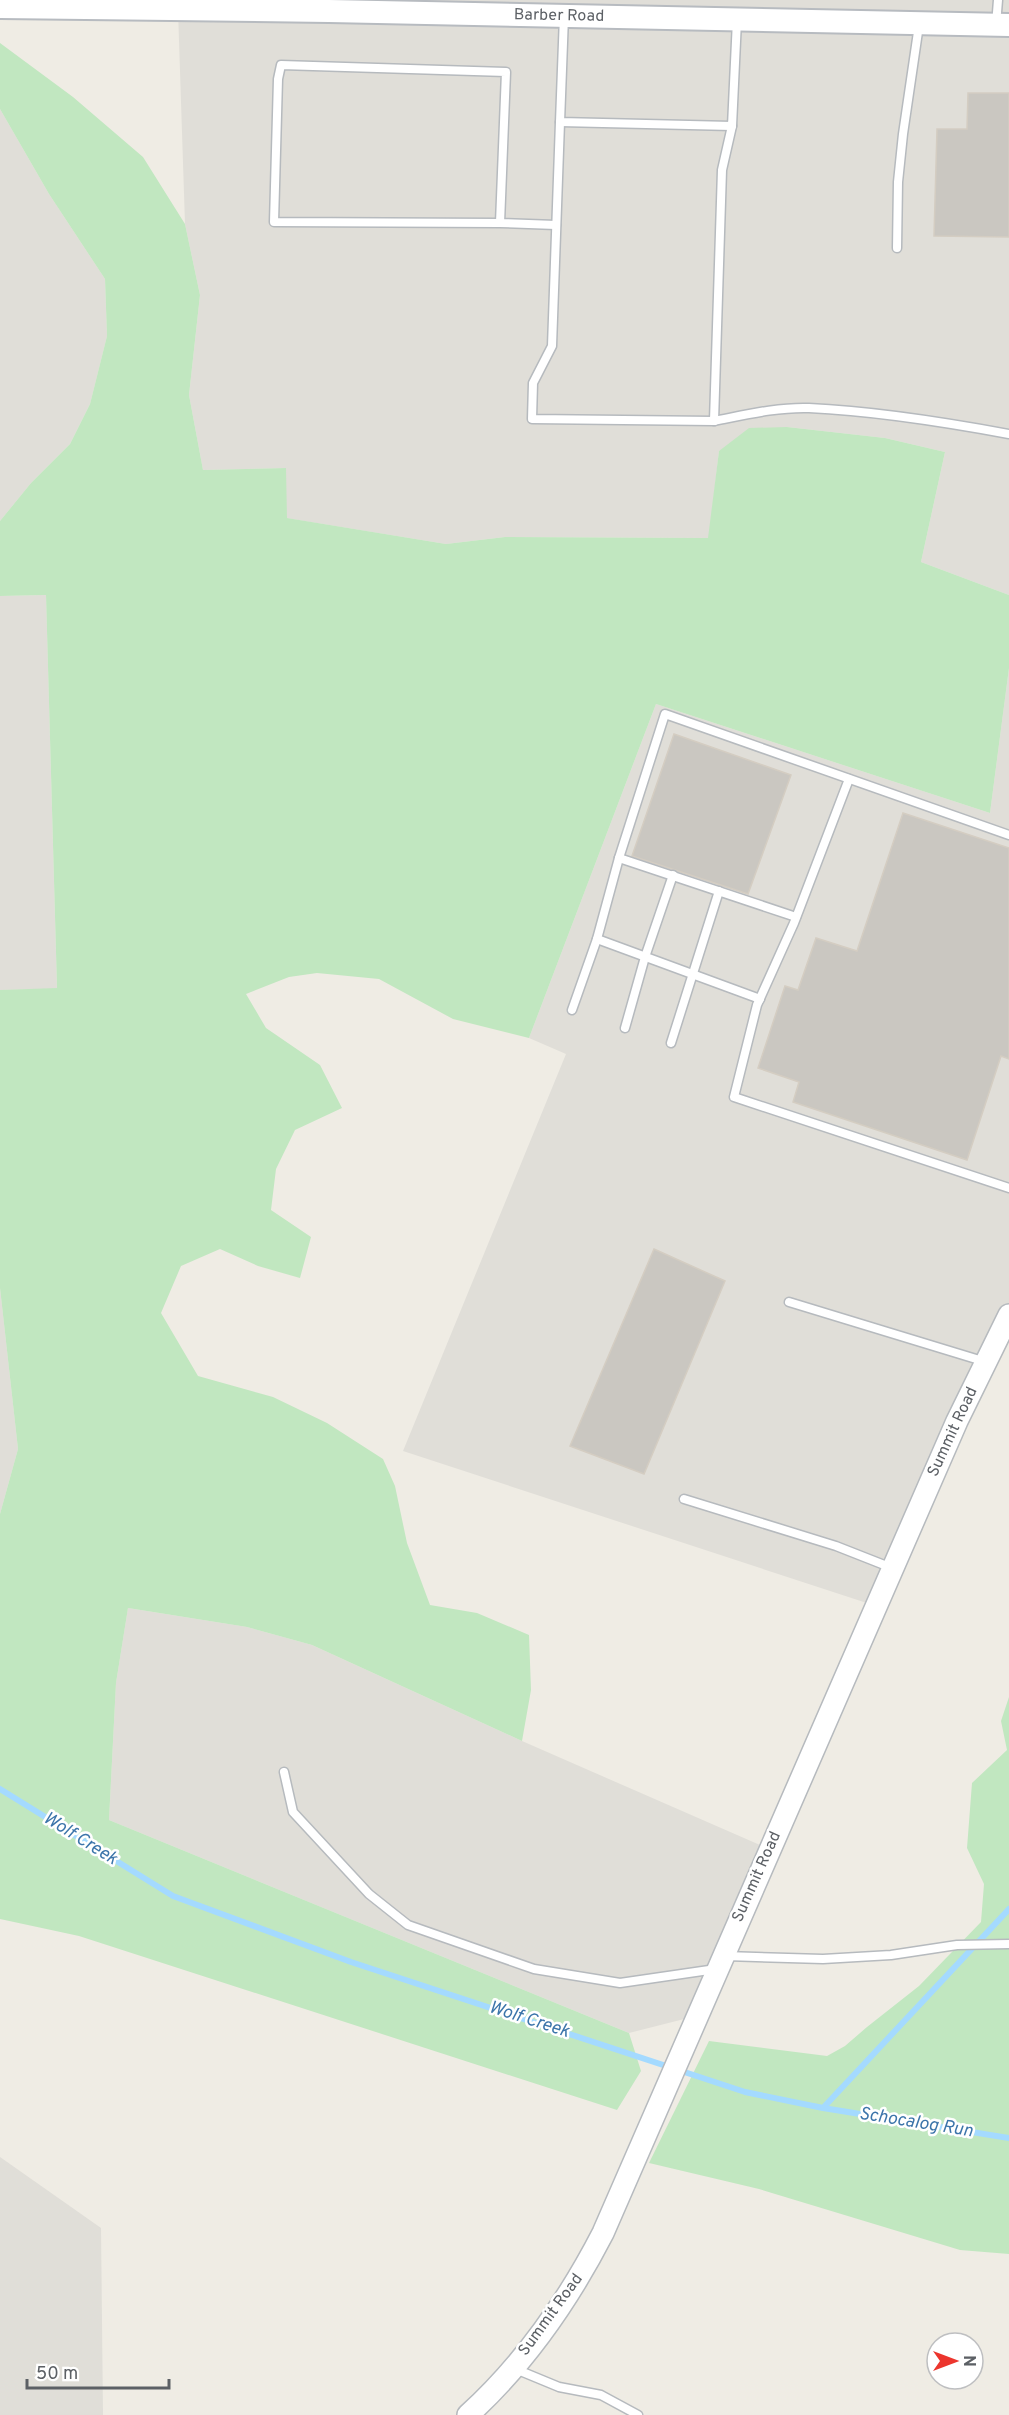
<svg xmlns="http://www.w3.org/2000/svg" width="1009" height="2415" viewBox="0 0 1009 2415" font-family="Overpass,sans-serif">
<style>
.industrial{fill:#e0ded8}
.green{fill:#c1e7c0}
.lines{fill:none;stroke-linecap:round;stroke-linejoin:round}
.stream{stroke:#a4daff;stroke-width:6}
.building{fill:#cac7c1;stroke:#d4cdc2;stroke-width:1.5}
.service-casing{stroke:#b6babe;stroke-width:11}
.tertiary-casing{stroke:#b6babe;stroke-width:24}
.secondary-casing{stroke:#b7bbc0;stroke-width:26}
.service{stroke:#fff;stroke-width:8}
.tertiary{stroke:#fff;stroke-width:21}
.secondary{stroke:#fff;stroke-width:22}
.labels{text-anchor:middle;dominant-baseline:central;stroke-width:5;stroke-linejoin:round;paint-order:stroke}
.street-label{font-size:16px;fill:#5c6065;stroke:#fff}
.water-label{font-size:18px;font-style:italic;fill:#3c75aa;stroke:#fff}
</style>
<rect width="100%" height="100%" fill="#efece4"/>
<g class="industrial">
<path d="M371,0H1009V595L921,562L945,452L885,438L787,427L719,451L709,538L505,537L446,544L286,518V468L203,470L189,395L200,295L185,224L178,10L371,11Z"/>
<path d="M0,109L49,194L105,279L107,336L90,404L70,444L31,483L0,521Z"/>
<path d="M46,595L57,989L0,990V596Z"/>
<path d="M1009,668V1315L876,1606L403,1451L566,1054L529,1038L656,704L990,813Z"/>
<path d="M0,1288L18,1449L0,1514Z"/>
<path d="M128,1608L247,1627L312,1645L522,1741L769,1849L696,2016L629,2033L109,1820L116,1683Z"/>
<path d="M0,2157L101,2228L103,2415H0Z"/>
</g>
<g class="green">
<path d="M0,43L73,97L143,157L185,224L200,295L189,395L203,470L286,468L287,518L446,544L505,537L708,538L719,451L749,428L787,427L885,438L945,452L921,562L1009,595V668L990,813L656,704L529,1038L453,1019L379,979L317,973L289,977L246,994L266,1028L320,1065L342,1108L295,1130L276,1169L271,1210L311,1237L300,1278L258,1266L220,1249L181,1266L161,1313L198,1376L273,1397L327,1423L383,1459L395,1486L407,1543L430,1605L477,1613L529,1635L531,1690L522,1741L312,1645L247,1627L128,1608L116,1683L109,1820L629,2033L641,2071L617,2110L79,1936L0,1919V1514L18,1449L0,1288V990L57,988L46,595L0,596V521L31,483L70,444L90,404L107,336L105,279L49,194L0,109Z"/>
<path d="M1009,1697V2254L960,2250L759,2189L649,2163L709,2041L827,2056L845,2046L867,2027L919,1986L981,1922L984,1884L967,1848L972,1783L1007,1750L1001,1721Z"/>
</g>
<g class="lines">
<g class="stream">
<path d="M0,1789L173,1896L351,1962L745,2092L823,2108L1009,1909"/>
<path d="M823,2108L1009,2138"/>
</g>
</g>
<g class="building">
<path d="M968,93H1009V237L934,236L937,129H967Z"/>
<path d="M674,734L791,775L748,894L632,856Z"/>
<path d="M903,813L1009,848V1059L1001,1056L967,1160L793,1102L799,1082L758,1068L785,986L798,990L816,938L857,951Z"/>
<path d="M654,1249L725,1281L644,1474L570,1446Z"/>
</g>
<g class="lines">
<defs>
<g id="service">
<path d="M564,16L560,122L732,126L737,20"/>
<path d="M996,25L998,0"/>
<path d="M560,122L552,346L533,383L532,419L714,421L722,170L732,126"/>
<path d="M500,223L274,222L278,79L281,65L506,72L500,223L556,225"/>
<path d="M897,248L898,182L903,134L919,25"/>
<path d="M714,421C745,415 777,407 809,408C875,411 944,422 1009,434"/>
<path d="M849,779L794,923L757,1005L734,1097L1009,1188"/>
<path d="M619,858L796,917"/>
<path d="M597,939L760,999"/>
<path d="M572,1010L597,939L619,858L665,714L1009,835"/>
<path d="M625,1028L645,957L673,875"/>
<path d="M671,1043L719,891"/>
<path d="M789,1302L986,1362"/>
<path d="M684,1499L836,1546L892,1568"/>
<path d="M284,1772L293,1812L369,1894L408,1925L534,1969L620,1983L716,1969"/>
<path d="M725,1956L823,1959L891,1955L957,1945L1009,1944"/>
<path d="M513,2368L559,2387L601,2395L638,2415"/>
</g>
<path id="tertiary" d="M468,2415C523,2365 569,2299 603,2233L957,1421L1009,1315"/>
<path id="secondary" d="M0,7L329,11L1009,25"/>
</defs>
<use href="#service" class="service-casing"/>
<use href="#tertiary" class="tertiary-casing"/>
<use href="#secondary" class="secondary-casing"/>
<use href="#service" class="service"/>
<use href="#tertiary" class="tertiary"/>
<use href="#secondary" class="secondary"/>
</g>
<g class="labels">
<g class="street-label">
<text transform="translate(559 16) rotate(1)">Barber Road</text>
<text transform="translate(953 1432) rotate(-65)">Summit Road</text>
<text transform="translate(757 1877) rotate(-66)">Summit Road</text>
<text transform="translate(551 2315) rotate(-54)">Summit Road</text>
</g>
<g class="water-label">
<text transform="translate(80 1839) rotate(32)">Wolf Creek</text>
<text transform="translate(529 2020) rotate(18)">Wolf Creek</text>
<text transform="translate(916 2123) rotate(9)">Schocalog Run</text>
</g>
</g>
<g transform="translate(955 2361) rotate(90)"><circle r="28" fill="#ffffff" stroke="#bebfc1" stroke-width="1.5"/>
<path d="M0-4.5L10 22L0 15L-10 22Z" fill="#ec352d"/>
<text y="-9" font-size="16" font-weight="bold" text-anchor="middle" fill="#5c6065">N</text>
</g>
<path d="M27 2379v9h142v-9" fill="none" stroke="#5c6065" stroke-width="3"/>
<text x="36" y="2379" font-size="18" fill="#5c6065" stroke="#ffffff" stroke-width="4.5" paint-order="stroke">50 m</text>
</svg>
